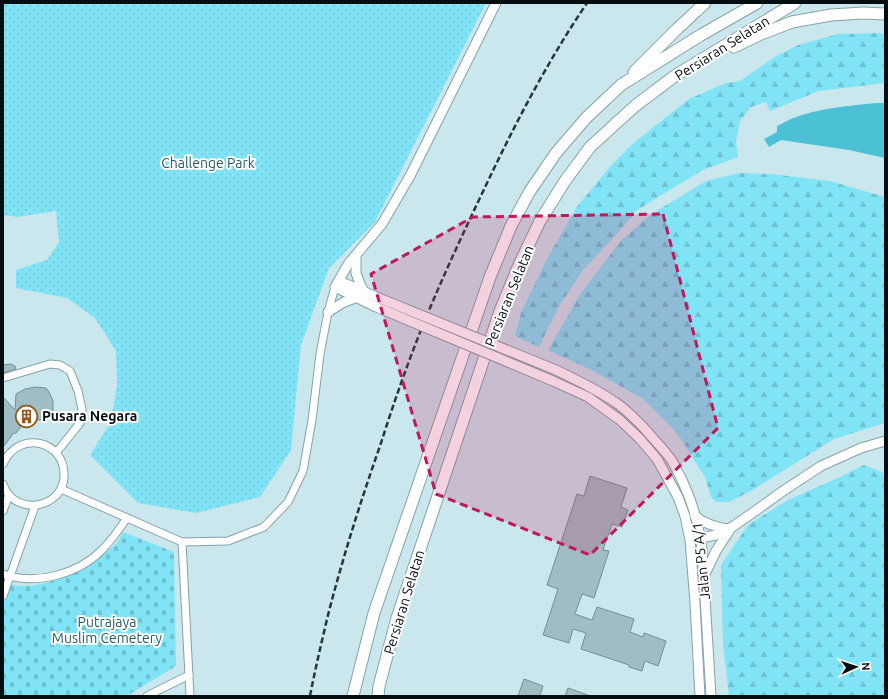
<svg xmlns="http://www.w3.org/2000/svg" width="888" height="699" viewBox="0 0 888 699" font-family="Ubuntu,sans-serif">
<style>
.grass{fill:url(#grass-dots)}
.forest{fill:url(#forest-firs)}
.cemetery{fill:url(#cemetery-stones)}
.water{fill:#4cc0d4}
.building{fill:#a0bdc3;stroke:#749095}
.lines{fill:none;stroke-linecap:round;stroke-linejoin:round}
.minor-casing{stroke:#85a2a7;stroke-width:9}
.tertiary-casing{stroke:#85a2a7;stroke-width:11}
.primary-casing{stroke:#85a2a7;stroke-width:13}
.minor{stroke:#fff;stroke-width:7}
.tertiary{stroke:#fff;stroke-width:9}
.primary{stroke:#fff;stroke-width:11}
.rail{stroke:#273537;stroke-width:2.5;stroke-dasharray:6 3;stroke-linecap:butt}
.tertiary-bridge-casing{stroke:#85a2a7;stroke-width:11;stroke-linecap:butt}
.tertiary-bridge{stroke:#fff;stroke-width:9}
.marked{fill:#c2185b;fill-opacity:0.2;stroke:#c2185b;stroke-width:3;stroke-dasharray:8 5;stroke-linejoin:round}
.labels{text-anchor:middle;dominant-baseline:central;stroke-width:4;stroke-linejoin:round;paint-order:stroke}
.street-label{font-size:14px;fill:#040e10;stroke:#fff}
.park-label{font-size:14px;fill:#2a5b63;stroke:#fff}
.poi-label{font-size:14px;font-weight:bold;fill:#040e10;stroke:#fff;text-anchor:start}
</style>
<defs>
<pattern id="grass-dots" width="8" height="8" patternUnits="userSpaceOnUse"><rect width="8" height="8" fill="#81e4f6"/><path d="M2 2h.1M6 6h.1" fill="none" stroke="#6ec2d2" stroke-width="1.8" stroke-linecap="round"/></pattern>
<pattern id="forest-firs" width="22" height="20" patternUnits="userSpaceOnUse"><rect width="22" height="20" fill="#81e4f6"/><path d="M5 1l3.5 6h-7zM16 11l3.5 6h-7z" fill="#6ec2d2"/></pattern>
<pattern id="cemetery-stones" width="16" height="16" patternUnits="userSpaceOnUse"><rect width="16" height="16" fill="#81e4f6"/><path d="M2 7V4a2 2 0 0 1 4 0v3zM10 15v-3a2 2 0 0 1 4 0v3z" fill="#6ec2d2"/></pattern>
</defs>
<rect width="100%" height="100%" fill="#c9e7ed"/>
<path class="grass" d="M3,3H486L375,222L329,268L301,345L291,450L260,497L196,513L138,503L90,455L111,422L117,385L116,351L95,318L67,298L16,288V270L47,260L59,242L56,211L18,217L3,215Z"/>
<g class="forest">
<path d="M879,33L885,34V83L819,91L770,111L766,102L751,107L740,121L736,142L738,157L703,170L663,194L636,211L616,235L583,270L558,308L539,347L515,336L521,313L547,259L576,208L609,168L631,145L689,99L726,83L740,81L773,58L798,45L838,34Z"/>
<path d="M740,173L771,174L830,181L885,197V423L834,439L751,491L729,502H716L711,497L705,477L677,433L642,398L591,370L548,350L581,293L620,242L650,215L706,181Z"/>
<path d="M864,465L882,472L885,476V696H729L723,644L721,565L748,525L788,500L840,477Z"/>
</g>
<path class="cemetery" d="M123,532L174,552L176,666L127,696H3V581C8,583 15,586 21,586C51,588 95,564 117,543C119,540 121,536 123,532Z"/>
<path class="water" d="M876,103H885V158L849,150L781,140L769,147L764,139L777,132V126C782,124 786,121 791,119C818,108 848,106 876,103Z"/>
<g class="building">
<path d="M11,364L15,366L16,369L3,373V365Z"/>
<path d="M36,387L46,388L49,392L53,401V414L44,419L38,420H23L21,427L16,433L12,434L11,437L3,447V397L15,410L16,394L25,389Z"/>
<path d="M590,476L627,488L621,507L628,510L622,527L612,524L603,550L609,551L594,598L582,594L575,614L592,620L597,607L634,619L630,632L643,637L644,633L666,641L658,666L645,661L642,671L629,667V665L581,649L586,633L573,629L569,643L543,635L558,589L547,585L577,494L584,496Z"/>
<path d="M524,679L543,686L540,696H518Z"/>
<path d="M568,688L588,695V696H565Z"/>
</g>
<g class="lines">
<defs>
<g id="minor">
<path d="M3,378L50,364L60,365L70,371L78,391L82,409V417L80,423L56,453"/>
<path d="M3,464C18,429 66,440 64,477C62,510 13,516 3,484"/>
<path d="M61,489L182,542L228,541L264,527L288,502L303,471L312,420L320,354L328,312L335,287"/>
<path d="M3,511L9,495"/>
<path d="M182,542L190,696"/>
<path d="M3,574C36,586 78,574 102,550C112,540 119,529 127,518"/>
<path d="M3,596L35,506"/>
<path d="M147,696L189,675"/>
</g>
<g id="tertiary">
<path d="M356,255V273L360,284L364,292"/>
<path d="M339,281L379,298"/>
<path d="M374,306L335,287L343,273L349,263L382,224L410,176L496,3"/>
<path d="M328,312L344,302L358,297"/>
<path d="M556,370C577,380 596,389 615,402C626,409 635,419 644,428C653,438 662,448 670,458C674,463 676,469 679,474C692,500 698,521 702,549L711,696"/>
<path d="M553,381L588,397L620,420L639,438L657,459L678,497L685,516L690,540L695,603L700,696"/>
<path d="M695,516C705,524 715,527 727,529"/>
<path d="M695,539L716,535L732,527L751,514L783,491L821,466L861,448L885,441"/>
<path d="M704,576L716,551L731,528"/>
</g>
<g id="primary">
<path d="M734,47L761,34L792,22L831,15L863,13L885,14"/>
<path d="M634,72L676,30L705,3"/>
<path d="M353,696L374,613L490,277L511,226L530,191L556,153L586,118L621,85L701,35L757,3"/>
<path d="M378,696L379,686L397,618L500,311L519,265L540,221L565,181L590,147L635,106L676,75L795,3"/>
</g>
</defs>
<use href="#minor" class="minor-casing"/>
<use href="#tertiary" class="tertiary-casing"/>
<use href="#primary" class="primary-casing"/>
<use href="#minor" class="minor"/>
<use href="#tertiary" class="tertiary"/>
<use href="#primary" class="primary"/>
<path class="rail" d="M310,696C315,670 321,645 327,619C342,560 360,503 380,446C395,399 411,353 430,308C448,265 468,223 488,181C517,120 549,59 587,3"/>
<defs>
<g id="tertiary-bridge">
<path d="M379,298L556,370"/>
<path d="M374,306L553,381"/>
</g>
</defs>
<use href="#tertiary-bridge" class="tertiary-bridge-casing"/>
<use href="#tertiary-bridge" class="tertiary-bridge"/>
</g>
<path class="marked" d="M663,214L718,428L590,555L436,494L371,274L473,217Z"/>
<defs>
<symbol id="building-ring" viewBox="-11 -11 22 22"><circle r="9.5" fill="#fff" stroke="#95581b" stroke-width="1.5"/><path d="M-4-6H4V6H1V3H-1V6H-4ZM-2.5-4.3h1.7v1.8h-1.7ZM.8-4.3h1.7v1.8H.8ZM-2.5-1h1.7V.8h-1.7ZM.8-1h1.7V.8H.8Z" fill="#95581b"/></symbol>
</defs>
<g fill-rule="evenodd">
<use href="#building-ring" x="14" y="404" width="25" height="25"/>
</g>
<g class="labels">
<g class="street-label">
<text transform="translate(722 48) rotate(-32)">Persiaran Selatan</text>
<text transform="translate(509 296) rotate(-68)">Persiaran Selatan</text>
<text transform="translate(701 561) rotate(-96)">Jalan P5 A/1</text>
<text transform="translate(404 602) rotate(-73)">Persiaran Selatan</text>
</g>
<g class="park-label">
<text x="208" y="163">Challenge Park</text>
<text x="107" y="622">Putrajaya<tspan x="107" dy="16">Muslim Cemetery</tspan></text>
</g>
<g class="poi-label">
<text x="42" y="416">Pusara Negara</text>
</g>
</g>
<rect width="888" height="699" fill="none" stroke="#040e10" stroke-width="8"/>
<g transform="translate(856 667) rotate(87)" stroke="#ffffff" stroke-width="3" paint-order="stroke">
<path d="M0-3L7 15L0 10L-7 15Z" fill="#040e10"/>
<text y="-6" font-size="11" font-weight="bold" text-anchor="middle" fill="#040e10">N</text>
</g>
</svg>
